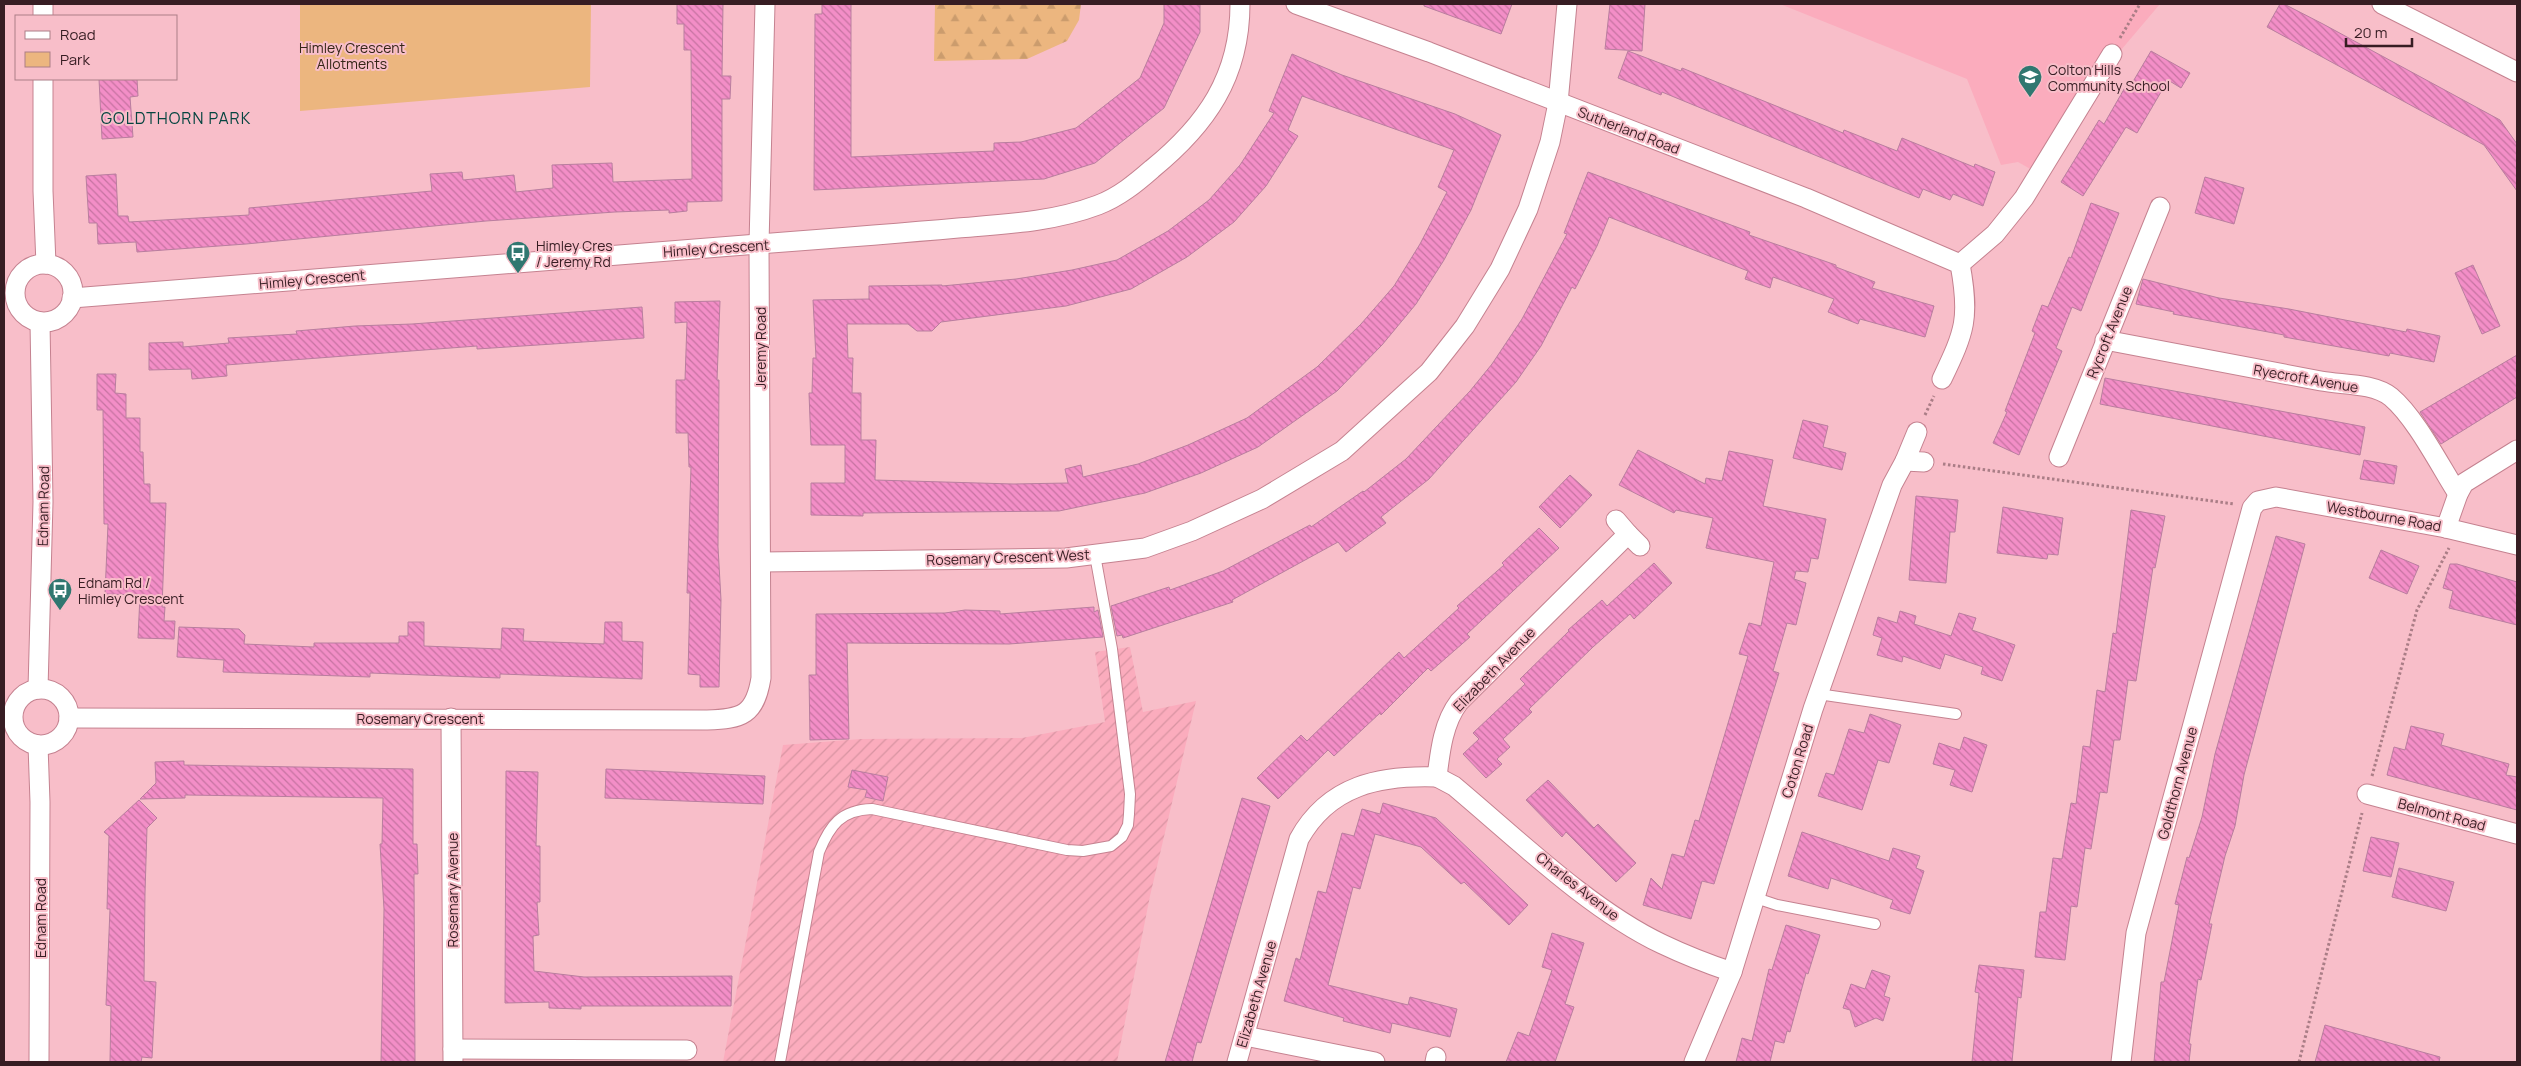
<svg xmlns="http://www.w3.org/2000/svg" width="2521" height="1066" viewBox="0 0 2521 1066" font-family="Manrope,sans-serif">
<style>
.built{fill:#fbacbd}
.industrial{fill:url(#industrial-furrows)}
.green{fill:#ecb67f}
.forest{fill:url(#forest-firs)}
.building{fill:url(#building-back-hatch);stroke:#b97e9f;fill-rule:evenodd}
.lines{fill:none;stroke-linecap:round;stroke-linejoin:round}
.lane-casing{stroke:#c58290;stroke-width:12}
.street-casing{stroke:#c58290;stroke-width:21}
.path{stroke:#aa7d86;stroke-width:3;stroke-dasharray:2.5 2.5;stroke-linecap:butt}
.lane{stroke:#fff;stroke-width:10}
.street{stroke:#fff;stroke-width:19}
.labels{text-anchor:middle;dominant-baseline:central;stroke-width:4;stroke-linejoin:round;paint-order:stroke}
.park-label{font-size:14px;fill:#352617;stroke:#f8bec9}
.poi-label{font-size:14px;fill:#371d23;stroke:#f8bec9;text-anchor:start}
.street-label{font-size:14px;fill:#371d23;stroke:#f8bec9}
.quarter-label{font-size:16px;letter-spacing:1px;fill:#054540;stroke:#f8bec9}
</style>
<defs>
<pattern id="industrial-furrows" width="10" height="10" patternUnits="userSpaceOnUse" patternTransform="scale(1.25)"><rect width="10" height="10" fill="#fbacbd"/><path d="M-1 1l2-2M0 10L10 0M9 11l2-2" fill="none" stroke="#d894a2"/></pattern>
<pattern id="forest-firs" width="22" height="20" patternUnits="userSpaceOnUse" patternTransform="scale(1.25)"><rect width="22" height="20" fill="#ecb67f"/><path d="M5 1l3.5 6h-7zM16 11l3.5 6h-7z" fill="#cb9c6d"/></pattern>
<pattern id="building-back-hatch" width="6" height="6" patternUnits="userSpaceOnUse" patternTransform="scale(1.25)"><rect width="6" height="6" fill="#f38ec7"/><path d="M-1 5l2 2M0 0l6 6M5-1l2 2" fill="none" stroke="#c673a1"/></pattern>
</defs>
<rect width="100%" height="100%" fill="#f8bec9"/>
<path class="built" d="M1780,4H2160L2110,63L2036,172L2018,162L2001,165L1967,79Z"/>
<path class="industrial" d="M1130,647L1143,712L1196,701L1150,896L1117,1062H723L783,745L861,739L1022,738L1105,722L1095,652Z"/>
<path class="green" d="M300,4H591L590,87L300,111Z"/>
<path class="forest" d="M935,4H1081L1079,20L1067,41L1027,59L934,61Z"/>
<g class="building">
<path d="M677,4H723L722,76H731L730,99H722V201L687,202V211L669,213V210L615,212L486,221L246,244L137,252L136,242L98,244L97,223H89L86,176L116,174L118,216H128L129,222L249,215V208L432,191L430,174L462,172L463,180L514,175L516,192L553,188L552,165L612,163L613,182L692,179L691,50H684V24H677Z"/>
<path d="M822,4H851V157L994,151V143L1021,142L1076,128L1140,78L1164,23V4H1200V32L1164,108L1095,163L1044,179L814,190L815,14H822Z"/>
<path d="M1424,4H1512L1501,34L1424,6Z"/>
<path d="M1610,4H1645L1642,51L1605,49Z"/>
<path d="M2280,4H2284L2323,24L2500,120L2517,144V191L2484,145L2267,27Z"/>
<path d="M1628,51L1681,71L1682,68L1843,133L1844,130L1897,151L1902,138L1974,167L1975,164L1995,172L1983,206L1953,194L1950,200L1923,189L1919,198L1662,92L1661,95L1618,78Z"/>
<path d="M2151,51L2190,73L2181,88L2168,80L2137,133L2126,127L2083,196L2061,182L2099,120L2104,124L2127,84L2131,85Z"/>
<path d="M1292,54L1342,75L1455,114L1501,135L1471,210L1444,260L1416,304L1382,345L1337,391L1258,447L1201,473L1145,493L1059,511L863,513V516L811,515V483H845V445H811L809,393H812L813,358H816L813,300L869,299V286L942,285V286L1016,279L1072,270L1117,260L1168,231L1209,200L1240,165L1274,113L1269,111ZM1302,96L1454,150L1438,187L1447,192L1420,244L1394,286L1361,324L1317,367L1247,418L1188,445L1138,464L1083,477L1081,465L1065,469L1068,483L1013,484L875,480L876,440H861V393H852L853,358H848L847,324H908L917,331H932L941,322L1066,306L1131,289L1187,257L1234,222L1266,186L1298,136L1288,130Z"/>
<path d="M99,79H137L138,96L130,97L133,137L102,139Z"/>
<path d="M1588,172L1750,232L1749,235L1836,265V267L1875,282L1872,288L1934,306L1925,337L1860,319L1858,324L1828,312L1834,299L1773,277L1770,288L1745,279L1748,271L1609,217L1597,246L1575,289L1572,287L1541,346L1516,382L1429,479L1381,517L1386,523L1346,552L1338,542L1232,600L1233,602L1123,638L1122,635L1117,636L1111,606L1169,587L1170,590L1223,571L1310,525L1311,527L1363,491L1364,492L1406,459L1470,391L1492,364L1522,319L1567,234L1564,233Z"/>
<path d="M2205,177L2244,188L2234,224L2195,213Z"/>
<path d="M2091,203L2119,213L2081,311L2072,307L2056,348L2062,351L2019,455L1993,443L2007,412L2005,411L2035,333L2032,331L2042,305L2048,307L2069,257L2071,258Z"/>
<path d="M2473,265L2500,326L2482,334L2455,273Z"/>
<path d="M2143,279L2219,298L2289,309L2406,332L2407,329L2440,336L2434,362L2390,353L2389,356L2284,337V335L2173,314L2174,312L2136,304Z"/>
<path d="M720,301L717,380H719L718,547L721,600L719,687H700V675L688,674L690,593H687L691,467H689L688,433H676V380H685L687,322L675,323V302Z"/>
<path d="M642,307L644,338L477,349V346L226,365L227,376L192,379L191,369L149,370V343L183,342V347L229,343L228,338L297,334L296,331L355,326L412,324Z"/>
<path d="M2517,355V397L2441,444L2420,412Z"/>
<path d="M97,374H116L115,393L126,394V418H140V452H143L144,484H150V503H166L162,607H165L164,621H175L174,639L138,638L140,595L105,594L108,524H104L103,410H97Z"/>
<path d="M2105,378L2365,427L2360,455L2100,404Z"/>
<path d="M1803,420L1828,426L1823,447L1846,453L1842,470L1793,458Z"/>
<path d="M1638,450L1705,484L1706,478L1722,481L1729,451L1773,460L1763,506L1826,519L1818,559L1811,558L1808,572L1796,571L1794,579L1806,583L1796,625L1787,623L1773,671L1779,673L1714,884L1702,881L1691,919L1643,905L1651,878L1662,889L1672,854L1684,857L1695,820L1699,821L1748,656L1739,654L1749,623L1761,626L1774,562L1706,548L1713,518L1676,510L1674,513L1619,485Z"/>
<path d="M2364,460L2397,466L2394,484L2360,479Z"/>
<path d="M1570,475L1592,495L1560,528L1539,507Z"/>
<path d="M1916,496L1958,500L1955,532H1950L1946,583L1909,580Z"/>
<path d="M2003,507L2063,518L2058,555L2048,554L2047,559L1997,553Z"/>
<path d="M2131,510L2165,516L2155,568L2153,567L2136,681L2128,680L2120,740H2114L2107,793L2100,792L2091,849L2085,848L2077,907L2071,906L2065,960L2035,957L2040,912H2046L2053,858L2062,859L2071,803L2076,804L2083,746L2090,747L2097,690L2105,692L2113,633L2116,634Z"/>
<path d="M1539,528L1559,548L1467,634L1470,637L1431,671L1428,668L1381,715L1380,713L1334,756L1328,750L1278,799L1257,778L1301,735L1307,741L1399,652L1404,658L1459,608L1457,606L1504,565L1502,563Z"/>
<path d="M2276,536L2305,544L2244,775L2235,826L2225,856L2209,924H2212L2201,980L2198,979L2189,1044H2191L2189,1062H2154L2161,982H2164L2179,905L2175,904L2187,857L2189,858L2202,817L2215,754Z"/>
<path d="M2381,550L2419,566L2407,594L2369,578Z"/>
<path d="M1654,563L1672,583L1634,619L1630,614L1593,647L1529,709L1532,712L1503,739L1510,747L1497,759L1502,764L1486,778L1463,754L1479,739L1473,733L1525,684L1520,679L1569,631L1568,630L1602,600L1607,606Z"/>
<path d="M2450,564H2457L2517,582V625L2449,608L2453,591L2443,588Z"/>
<path d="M1094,607V612L1098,610L1103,637L1009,644L847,643L849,739L810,740L809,675H816V614L945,613L965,610L1000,611V614Z"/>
<path d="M1900,611L1916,616L1914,624L1951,636L1959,613L1976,618L1972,630L2015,645L2002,681L1981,674L1983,667L1945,654L1940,669L1903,656L1902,662L1877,655L1882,638L1873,635L1878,617L1897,623Z"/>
<path d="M408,622H424V646L501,649L502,628L524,629L523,641L604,644L605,622H622V641L643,642L642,679L500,674V678L370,673V677L223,672L224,660L177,657L179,627L239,629L245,635L244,644L314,647V643H399V636H408Z"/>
<path d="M1870,714L1901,725L1889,763L1878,760L1862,810L1818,796L1826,773L1834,775L1849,729L1864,733Z"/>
<path d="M2411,726L2444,734L2441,745L2509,764L2506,775L2517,777V810L2387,775L2394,747L2405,750Z"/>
<path d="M1964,737L1987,745L1972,792L1950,785L1955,770L1933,764L1939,743L1960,750Z"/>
<path d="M184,761V765L413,769V844H417L418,874H414L415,1062H381L384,909L380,844H382L383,798L185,795V798L140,799L156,783L155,762Z"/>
<path d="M606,769L765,776L763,804L605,798Z"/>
<path d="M852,770L888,777L883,801L865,797L867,790L848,787Z"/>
<path d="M506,771L538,772L536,846H540V902H537L539,935L533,936L534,971L584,977L732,976L731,1006H581V1009L549,1008V1002L505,1003Z"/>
<path d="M1548,780L1594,828L1598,824L1636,863L1616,882L1566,832L1562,837L1526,800Z"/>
<path d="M1242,798L1270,806L1201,1043L1197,1042L1192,1062H1165Z"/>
<path d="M139,800L157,818L147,828L145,893L144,981L156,982L152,1058L142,1057L141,1062H110L111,1006L106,1005L110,909H107L109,836L104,832Z"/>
<path d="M1383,803L1436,818L1528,905L1509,925L1464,882L1461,884L1421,847L1375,834L1360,889L1353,887L1328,985L1408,1005L1410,997L1457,1009L1450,1037L1392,1023L1390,1033L1343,1021L1344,1018L1284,1001L1296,958L1300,960L1318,891L1326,893L1342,833L1354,836L1362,809L1380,814Z"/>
<path d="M1802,832L1889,861L1893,848L1920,856L1916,868L1924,871L1910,914L1890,908L1893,900L1831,878L1828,889L1788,876Z"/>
<path d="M2371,837L2399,843L2391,877L2363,871Z"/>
<path d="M2399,868L2454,882L2446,911L2392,897Z"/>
<path d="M1786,925L1820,935L1808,974L1806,973L1790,1032L1787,1031L1784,1043L1775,1041L1770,1062H1736L1742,1038L1752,1041L1769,969L1772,970Z"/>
<path d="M1552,933L1584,943L1565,1004L1574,1007L1555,1062H1506L1518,1032L1529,1036L1552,970L1542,967Z"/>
<path d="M1979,965L2024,970L2021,998L2018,997L2012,1062H1972L1979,993L1975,992Z"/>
<path d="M1872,970L1890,976L1884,996L1890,998L1883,1021L1876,1018L1855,1027L1850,1010L1843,1008L1851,984L1865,989Z"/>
<path d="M2325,1025L2440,1057L2439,1062H2315Z"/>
</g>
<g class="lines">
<defs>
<g id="lane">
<path d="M1818,694L1956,714"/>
<path d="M1756,898L1777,905L1875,924"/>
<path d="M780,1062L819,852C830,825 841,810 872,809L1067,850L1083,851L1111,846L1122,837L1128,825L1129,814L1130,794L1112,649L1095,555"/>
</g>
<g id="street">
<path d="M1296,4L1429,52L1806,198L1960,264C1970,318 1965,331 1942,379"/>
<path d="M2382,4L2517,72"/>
<path d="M43,16V4"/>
<path d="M43,79V191L46,264"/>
<path d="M1960,264L1995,234L2024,198L2112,54"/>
<circle cx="44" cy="293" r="29"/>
<path d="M72,298C301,280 529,262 758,244C825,239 891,234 958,228C1006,224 1053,222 1098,205C1119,197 1136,183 1152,169C1206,125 1240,77 1240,4"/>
<path d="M2105,340C2177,354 2249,368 2321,381C2343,385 2373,383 2391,397C2416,418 2440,466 2458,494"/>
<path d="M1917,432L1905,461L1924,462"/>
<path d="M2059,457L2160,207"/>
<path d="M1616,520L1628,534"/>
<path d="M2446,528L2458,494L2464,483L2517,450"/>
<path d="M761,562L1066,558L1145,548L1192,531L1262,499L1342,451L1429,372L1465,326L1500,269L1528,209L1550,142L1558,103L1567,4"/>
<path d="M38,689L43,502L40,322"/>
<circle cx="41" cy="717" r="28"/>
<path d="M69,718L707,720C742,719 755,715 761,678L759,244L765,4"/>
<path d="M451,718L453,1062"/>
<path d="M38,745L40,802L39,1062"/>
<path d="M1437,777L1454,786C1515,837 1590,910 1662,944C1685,955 1708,964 1732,972"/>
<path d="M2367,794L2517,834"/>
<path d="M1245,1036L1375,1062"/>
<path d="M453,1049L687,1050"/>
<path d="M1237,1062L1299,839C1329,785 1380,775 1437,777C1440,752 1443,723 1459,702L1628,534L1640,546"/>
<path d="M1435,1062L1436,1057"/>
<path d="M1694,1062L1732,972L1813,709L1892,485L1905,461"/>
<path d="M2121,1062L2136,933L2252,508L2258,501L2276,497L2446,528L2517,545"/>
</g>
</defs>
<use href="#lane" class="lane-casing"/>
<use href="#street" class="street-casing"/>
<g class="path">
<path d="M2120,38L2140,4"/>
<path d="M1925,415L1934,396"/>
<path d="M1943,464L2234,504"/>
<path d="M2372,776L2417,610L2449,548"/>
<path d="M2299,1062L2362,813"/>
</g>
<use href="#lane" class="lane"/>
<use href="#street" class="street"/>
</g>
<defs>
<symbol id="school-pin" viewBox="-11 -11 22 30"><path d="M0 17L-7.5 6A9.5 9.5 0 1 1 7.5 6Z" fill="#307770" stroke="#f8bec9"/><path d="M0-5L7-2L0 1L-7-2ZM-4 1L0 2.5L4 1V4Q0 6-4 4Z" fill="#fff"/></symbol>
<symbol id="bus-pin" viewBox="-11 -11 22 30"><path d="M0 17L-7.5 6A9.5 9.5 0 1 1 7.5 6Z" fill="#307770" stroke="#f8bec9"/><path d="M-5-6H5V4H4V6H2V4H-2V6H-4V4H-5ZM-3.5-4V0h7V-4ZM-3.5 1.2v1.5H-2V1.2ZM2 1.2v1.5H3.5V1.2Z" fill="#fff"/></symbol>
</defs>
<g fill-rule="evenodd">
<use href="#school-pin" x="2016" y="63" width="28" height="38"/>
<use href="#bus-pin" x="504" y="239" width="28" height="38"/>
<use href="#bus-pin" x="46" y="576" width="28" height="38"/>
</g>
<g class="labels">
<g class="park-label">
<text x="352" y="47">Himley Crescent<tspan x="352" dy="16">Allotments</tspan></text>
</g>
<g class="poi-label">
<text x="2048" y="69">Colton Hills<tspan x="2048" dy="16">Community School</tspan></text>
<text x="536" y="245">Himley Cres<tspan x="536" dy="16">/ Jeremy Rd</tspan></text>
<text x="78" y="582">Ednam Rd /<tspan x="78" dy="16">Himley Crescent</tspan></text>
</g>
<g class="street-label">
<text transform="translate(1629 130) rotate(21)">Sutherland Road</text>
<text transform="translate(716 248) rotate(-4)">Himley Crescent</text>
<text transform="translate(312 279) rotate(-5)">Himley Crescent</text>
<text transform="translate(2109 332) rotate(-68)">Rycroft Avenue</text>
<text transform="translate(760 348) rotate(-90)">Jeremy Road</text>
<text transform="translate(2306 378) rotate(10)">Ryecroft Avenue</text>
<text transform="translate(43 506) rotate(-89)">Ednam Road</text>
<text transform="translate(2384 516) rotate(10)">Westbourne Road</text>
<text transform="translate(1008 557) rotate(-2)">Rosemary Crescent West</text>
<text transform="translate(1494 669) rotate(-46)">Elizabeth Avenue</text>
<text x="420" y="718">Rosemary Crescent</text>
<text transform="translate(1797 761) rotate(-73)">Coton Road</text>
<text transform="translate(2177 783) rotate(-75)">Goldthorn Avenue</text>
<text transform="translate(2442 814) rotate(15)">Belmont Road</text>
<text transform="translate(1578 886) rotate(38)">Charles Avenue</text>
<text transform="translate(452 890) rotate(-90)">Rosemary Avenue</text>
<text transform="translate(40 918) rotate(-90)">Ednam Road</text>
<text transform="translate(1256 994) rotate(-74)">Elizabeth Avenue</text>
</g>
<g class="quarter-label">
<text x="176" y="118">GOLDTHORN PARK</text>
</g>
</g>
<rect width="2521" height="1066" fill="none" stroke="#371d23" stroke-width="10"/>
<rect x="15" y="15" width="162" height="65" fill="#f8bec9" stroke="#ab7e87"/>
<rect x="25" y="31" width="25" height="8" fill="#ffffff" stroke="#ab7e87"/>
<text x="60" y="40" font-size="15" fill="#371d23">Road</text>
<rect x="25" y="52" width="25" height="15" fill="#ecb67f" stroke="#ab7e87"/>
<text x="60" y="65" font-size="15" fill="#371d23">Park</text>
<path d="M2346 38v8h66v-8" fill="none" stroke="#371d23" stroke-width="2.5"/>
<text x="2354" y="38" font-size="15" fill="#371d23" stroke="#f8bec9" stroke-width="4" paint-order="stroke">20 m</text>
</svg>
